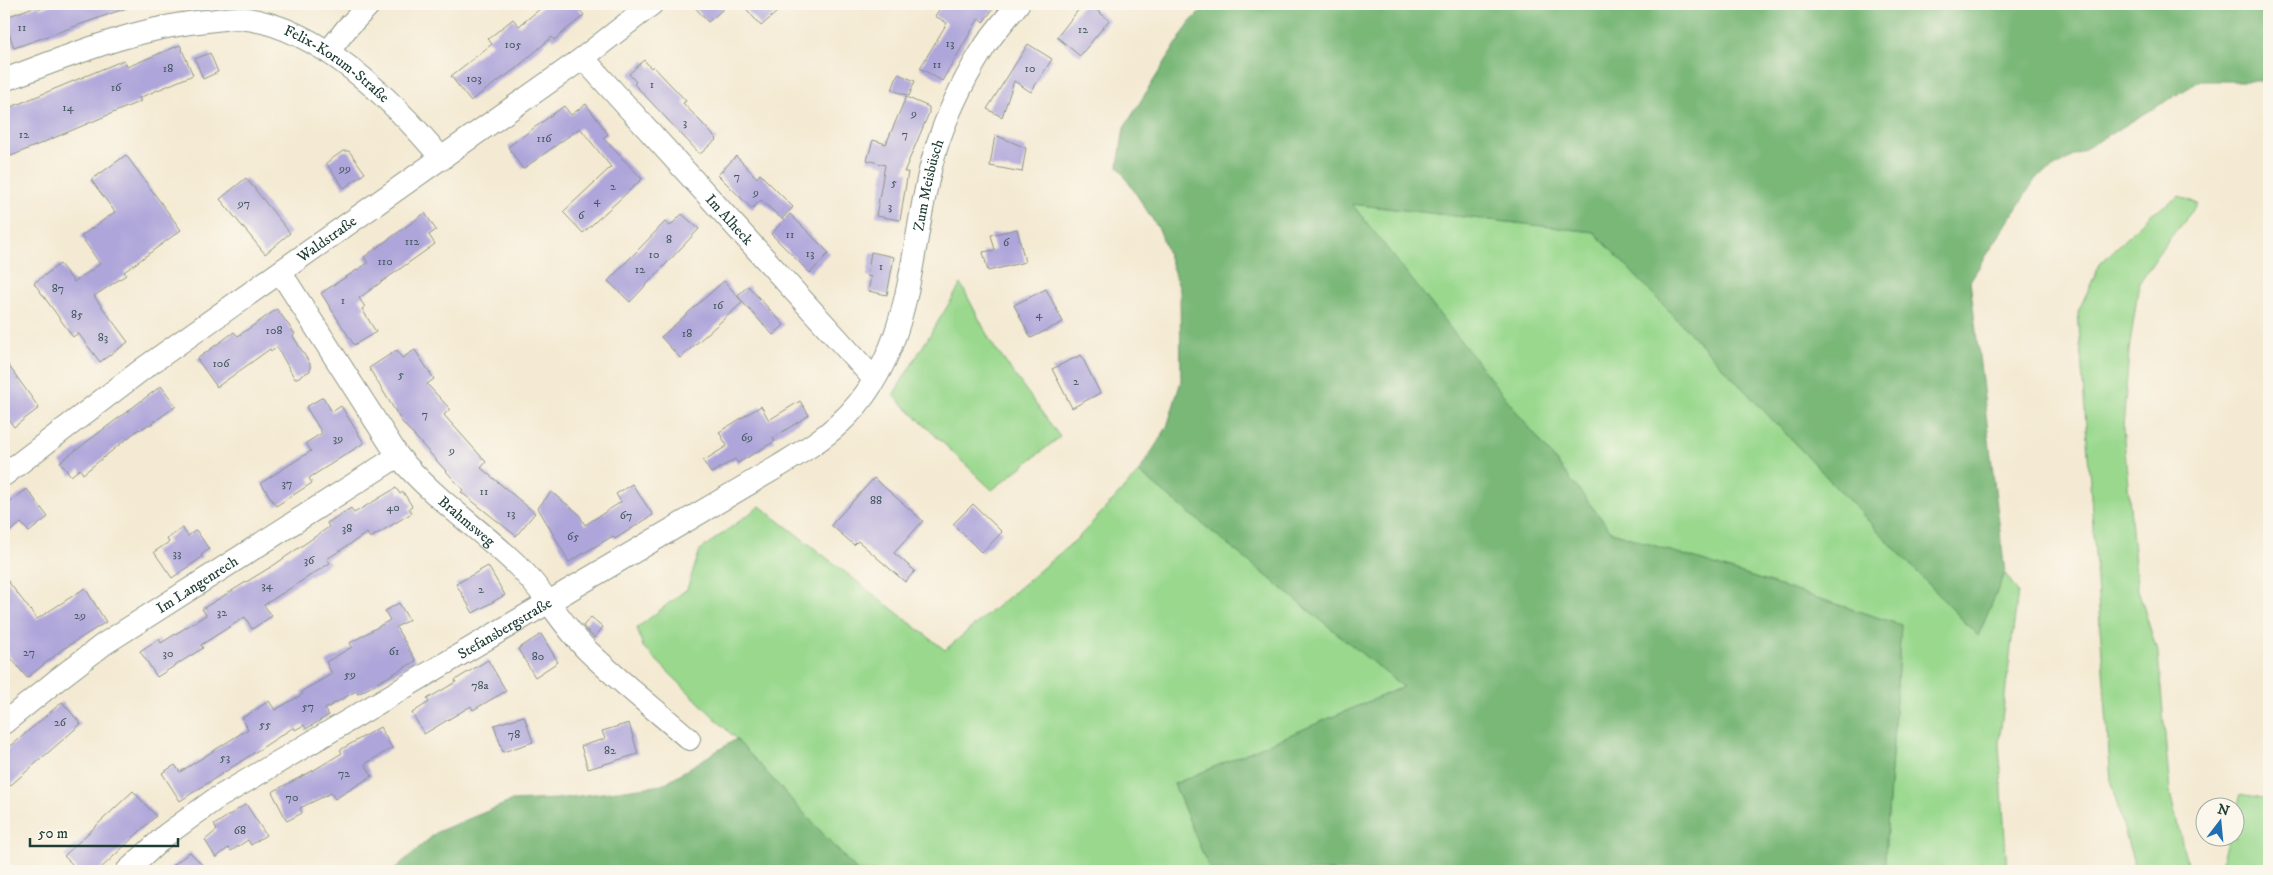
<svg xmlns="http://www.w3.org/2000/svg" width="2273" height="875" viewBox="0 0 2273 875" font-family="'IM FELL DW Pica',serif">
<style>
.green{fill:#99d88d;stroke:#5c8a60}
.forest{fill:#7ab878;stroke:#4c7a56}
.building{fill:#aea5da}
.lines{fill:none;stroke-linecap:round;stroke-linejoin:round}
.minor-casing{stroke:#8a9484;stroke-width:24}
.minor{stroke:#fff;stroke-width:22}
.labels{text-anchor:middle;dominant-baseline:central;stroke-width:4;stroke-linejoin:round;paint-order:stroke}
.number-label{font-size:12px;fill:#43575e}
.street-label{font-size:15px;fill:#1f3d34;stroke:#fbf7ec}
</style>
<rect width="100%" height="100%" fill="#fbf7ec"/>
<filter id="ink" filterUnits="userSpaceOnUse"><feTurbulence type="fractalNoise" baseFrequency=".02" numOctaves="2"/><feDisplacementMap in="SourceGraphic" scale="10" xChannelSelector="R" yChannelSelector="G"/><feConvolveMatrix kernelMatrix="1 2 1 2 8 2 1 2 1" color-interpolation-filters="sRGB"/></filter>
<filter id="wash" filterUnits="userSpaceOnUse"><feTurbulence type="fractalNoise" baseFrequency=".0096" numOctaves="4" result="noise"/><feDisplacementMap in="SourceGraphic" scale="20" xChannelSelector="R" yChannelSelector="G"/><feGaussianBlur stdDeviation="1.12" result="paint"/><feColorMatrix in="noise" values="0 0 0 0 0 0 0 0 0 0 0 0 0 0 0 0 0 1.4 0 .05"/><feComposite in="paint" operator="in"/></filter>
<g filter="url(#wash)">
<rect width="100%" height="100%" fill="#f4ead3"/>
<g class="green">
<path d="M2180,196L2198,204L2169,239L2139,283L2129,351L2123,428L2137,586L2158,654L2170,793L2189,871H2136L2111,783L2078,312L2100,264L2149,215Z"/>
<path d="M1351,204L1594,232L1978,636L2005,573L2018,592L1999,743L2007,871H1884L1901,625L1612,532Z"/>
<path d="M961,284L992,344L1060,437L992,490L893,395Z"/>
<path d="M1139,472L1403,687L1174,784L1210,871H857L736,739L643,647L637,628L687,589L700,550L760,506L945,650L1078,538Z"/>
<path d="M2241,794L2269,799V871H2219L2228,838H2236V812Z"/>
</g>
<g class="forest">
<path d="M1209,4H2269V81H2200L2036,178L1970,281L2005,573L1978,636L1594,232L1352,204L1612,532L1901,625L1884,871H1210L1174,784L1403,687L1139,472L1167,427L1181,381L1180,290L1160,231L1118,166L1124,128L1190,22Z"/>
<path d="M736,739L857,871H394L398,866L437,832L512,801L557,799L662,785Z"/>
</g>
<g id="blocks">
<g class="building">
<path d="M53,4H131L132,6L14,48L4,18L39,5L40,9Z"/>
<path d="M546,4H575L584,15L554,40L552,37L514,70L470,101L451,76L492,44L488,39L513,19L519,26Z"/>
<path d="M692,4H729L708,22Z"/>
<path d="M742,4H770L777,12L761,26Z"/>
<path d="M943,4H997L983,22L979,18L942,81L920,68L947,23L935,16Z"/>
<path d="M1083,4H1089L1109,20L1080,56L1057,37Z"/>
<path d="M1028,44L1052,59L1031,92L1014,81L1002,117L987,109Z"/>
<path d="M180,45L193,75L139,98L141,101L4,159V110L124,60L127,67Z"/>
<path d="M210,53L218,72L203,79L195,59Z"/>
<path d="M644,60L651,68L653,66L686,101L683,103L717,139L700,154L634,84L636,82L629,74Z"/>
<path d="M898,74L915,81L909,96L892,90Z"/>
<path d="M906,97L929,107V113L904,172H908L900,220L876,216L885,165L867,160L873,140L886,144Z"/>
<path d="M586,104L608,134L603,138L642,179L583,233L563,212L611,167L580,128L523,169L508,147L564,106L571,115Z"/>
<path d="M995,135L1026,148L1022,172L990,166Z"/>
<path d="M343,151H349L365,173L344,188L326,163Z"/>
<path d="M126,155L181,230L124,272L126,275L94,296L128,342L100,362L78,333L73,337L34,283L60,264L74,282L100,264L81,236L115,212L91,180Z"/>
<path d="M736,156L757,178L760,174L793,207L782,219L761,200L752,209L718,175Z"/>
<path d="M246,178L290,233L265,254L220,199Z"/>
<path d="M425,213L436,230L429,235L435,244L359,298L365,307L362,309L376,332L354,345L321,293L368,263L364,257Z"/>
<path d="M682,214L699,229L630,302L608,281L665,222L670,226Z"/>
<path d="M790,214L829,253L810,273L771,234Z"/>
<path d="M1017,229L1025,262L988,271L983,252L995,250L991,235Z"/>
<path d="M871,252L894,257L887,295L868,291L871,277L867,276Z"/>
<path d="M724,281L743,302L680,358L661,337Z"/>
<path d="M748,286L784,325L773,335L737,296Z"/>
<path d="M1046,289L1063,322L1031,338L1014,305Z"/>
<path d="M277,309L295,334L293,336L310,364V371L295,379L277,347L271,351L270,349L217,387L197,359L234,332L238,336Z"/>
<path d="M397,350L402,358L415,350L434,379L427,384L450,409L444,415L486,462L481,468L535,513L516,536L461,492L463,490L402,422L369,368Z"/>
<path d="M1081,355L1100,393L1072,408L1052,369Z"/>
<path d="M4,359L39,408L14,427L4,413Z"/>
<path d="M161,386L176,406L150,425L149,424L140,430L139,429L83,474L80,469L71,476L60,462Z"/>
<path d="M323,397L332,412L341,406L364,443L309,478L312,483L276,506L261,483L311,451L306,443L322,433L306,407Z"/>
<path d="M800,401L809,415L773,438L775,441L738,463L735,459L711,473L703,461L727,446L719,432L761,406L769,420Z"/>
<path d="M874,478L923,521L894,553L915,571L905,582L858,541L854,545L831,525Z"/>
<path d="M632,484L653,515L615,539L613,536L569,562L538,508L551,492L578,513L585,525L621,502L616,494Z"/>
<path d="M396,488L400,494L403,492L412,506L409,508L412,513L370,538L367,533L327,559L330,563L264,605L272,616L252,629L245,617L201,645L203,648L157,677L140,651L159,639L161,643L206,615L202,609L274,565L329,527L327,523L351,508L354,513Z"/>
<path d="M27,489L48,517L29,532L21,523L4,536V506Z"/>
<path d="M973,504L1002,532L982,553L953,524Z"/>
<path d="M182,528L188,536L196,530L209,549L201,555L202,557L172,578L154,552L169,542L167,539Z"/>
<path d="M488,566L505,595L473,613L456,584Z"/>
<path d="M4,576L37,619L85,588L106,622L63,649L27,678L4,649Z"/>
<path d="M399,603L409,620L396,627L416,661L358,694L356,691L325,709L329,715L306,729L304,725L295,730L294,727L180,801L162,773L175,765L180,772L248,729L242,718L269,701L275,710L303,694L302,691L332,674L326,662L352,647L350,643L390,620L385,611Z"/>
<path d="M591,617L603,627L594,638L583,626Z"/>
<path d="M541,634L558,662L535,677L518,649Z"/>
<path d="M488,660L506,691L473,710L471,706L424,734L412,713L429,702L427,699L456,682L455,680Z"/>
<path d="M62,702L81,724L4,791V752Z"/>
<path d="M524,716L533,742L503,752L494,725Z"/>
<path d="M629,723L638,754L588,769L581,746L605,739L602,731Z"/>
<path d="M380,727L392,748L365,764L372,776L335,799L331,793L300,808L302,813L287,821L272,792L314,770L342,753L340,750Z"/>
<path d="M133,791L156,816L98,871H79L64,856Z"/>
<path d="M246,804L266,835L251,845L248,840L231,851L228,848L216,858L205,840L217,830L214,825Z"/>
<path d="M190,852L208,871H166Z"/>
</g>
</g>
</g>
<g filter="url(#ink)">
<use href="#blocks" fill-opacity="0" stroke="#8a9484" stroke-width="1"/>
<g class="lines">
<defs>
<g id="minor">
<path d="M328,52L347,28L370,4"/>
<path id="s1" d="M583,58L874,379"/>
<path id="s2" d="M4,80C69,56 137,27 207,21C217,20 228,18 238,18C317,24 394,101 442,159"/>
<path id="s3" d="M281,273L398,456C434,499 479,528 518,566C545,592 562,625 588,651C620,682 656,710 689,739"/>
<path id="s4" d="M4,475L144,368L583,58L652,4"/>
<path id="s5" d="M4,723L57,680L104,644L398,456"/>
<path id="s6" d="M127,871L166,835L214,800L779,466C800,453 822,440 841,422C916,351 908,247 934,155C945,118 963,81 983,49C993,33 1007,18 1018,4"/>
</g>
</defs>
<use href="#minor" class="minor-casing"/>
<use href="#minor" class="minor"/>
</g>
</g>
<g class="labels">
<g class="number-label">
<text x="22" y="27">11</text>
<text x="1083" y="29">12</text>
<text x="950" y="43">13</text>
<text x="513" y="44">105</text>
<text x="937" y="64">11</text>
<text x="168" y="68">18</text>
<text x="1030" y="68">10</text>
<text x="474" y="78">103</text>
<text x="652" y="84">1</text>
<text x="116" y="87">16</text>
<text x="68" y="107">14</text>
<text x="914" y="113">9</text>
<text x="685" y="122">3</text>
<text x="24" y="134">12</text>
<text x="905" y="134">7</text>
<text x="544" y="138">116</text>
<text x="345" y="168">99</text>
<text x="737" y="176">7</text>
<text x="894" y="182">5</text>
<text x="613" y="186">2</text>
<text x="756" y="192">9</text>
<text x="597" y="200">4</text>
<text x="244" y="203">97</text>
<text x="890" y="206">3</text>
<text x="581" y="215">6</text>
<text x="790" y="234">11</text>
<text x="669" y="239">8</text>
<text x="412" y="241">112</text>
<text x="1006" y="242">6</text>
<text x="810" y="253">13</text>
<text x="654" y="254">10</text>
<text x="385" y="261">110</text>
<text x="881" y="266">1</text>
<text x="640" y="269">12</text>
<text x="58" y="288">87</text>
<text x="343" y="300">1</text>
<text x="718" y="305">16</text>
<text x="77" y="314">85</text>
<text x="1039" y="314">4</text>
<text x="274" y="330">108</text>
<text x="687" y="333">18</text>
<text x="103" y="337">83</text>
<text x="221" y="363">106</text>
<text x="401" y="374">5</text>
<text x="1076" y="381">2</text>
<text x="425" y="414">7</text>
<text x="747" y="437">69</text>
<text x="338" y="438">39</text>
<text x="452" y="450">9</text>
<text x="287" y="483">37</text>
<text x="484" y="491">11</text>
<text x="876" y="500">88</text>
<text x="393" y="507">40</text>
<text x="511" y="513">13</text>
<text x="626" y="515">67</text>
<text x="347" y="528">38</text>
<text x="573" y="536">65</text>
<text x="177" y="553">33</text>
<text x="309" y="560">36</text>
<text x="267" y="585">34</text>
<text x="481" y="589">2</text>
<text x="222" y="612">32</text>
<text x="80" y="615">29</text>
<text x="394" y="651">61</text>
<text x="29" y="652">27</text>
<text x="168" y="653">30</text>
<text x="538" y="656">80</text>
<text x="350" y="674">59</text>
<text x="480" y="685">78a</text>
<text x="308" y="706">57</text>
<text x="60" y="722">26</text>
<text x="265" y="724">55</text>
<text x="514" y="734">78</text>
<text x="610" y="750">82</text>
<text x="225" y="757">53</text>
<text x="344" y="773">72</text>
<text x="292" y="797">70</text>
<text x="240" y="830">68</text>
</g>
<g class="street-label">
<text stroke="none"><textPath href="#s2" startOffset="354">Felix-Korum-Straße</textPath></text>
<text stroke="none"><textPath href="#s6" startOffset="1102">Zum Meisbüsch</textPath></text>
<text stroke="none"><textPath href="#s1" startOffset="218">Im Alheck</textPath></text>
<text stroke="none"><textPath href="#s4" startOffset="400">Waldstraße</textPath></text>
<text stroke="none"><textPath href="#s3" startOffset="312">Brahmsweg</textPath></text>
<text stroke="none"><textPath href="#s5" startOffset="238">Im Langenrech</textPath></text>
<text stroke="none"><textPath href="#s6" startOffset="450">Stefansbergstraße</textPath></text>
</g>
</g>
<rect width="2273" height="875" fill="none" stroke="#fbf7ec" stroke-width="20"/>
<g transform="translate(2220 822) rotate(16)"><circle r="24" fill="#fbf7ec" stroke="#a3ada2"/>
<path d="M0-4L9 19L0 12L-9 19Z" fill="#1f6fb2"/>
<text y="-8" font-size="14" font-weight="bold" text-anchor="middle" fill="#1f3d34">N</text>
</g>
<path d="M30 838v8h148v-8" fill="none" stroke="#1f3d34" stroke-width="2.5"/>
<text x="38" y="838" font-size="15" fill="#1f3d34" stroke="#fbf7ec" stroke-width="4" paint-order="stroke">50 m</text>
</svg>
